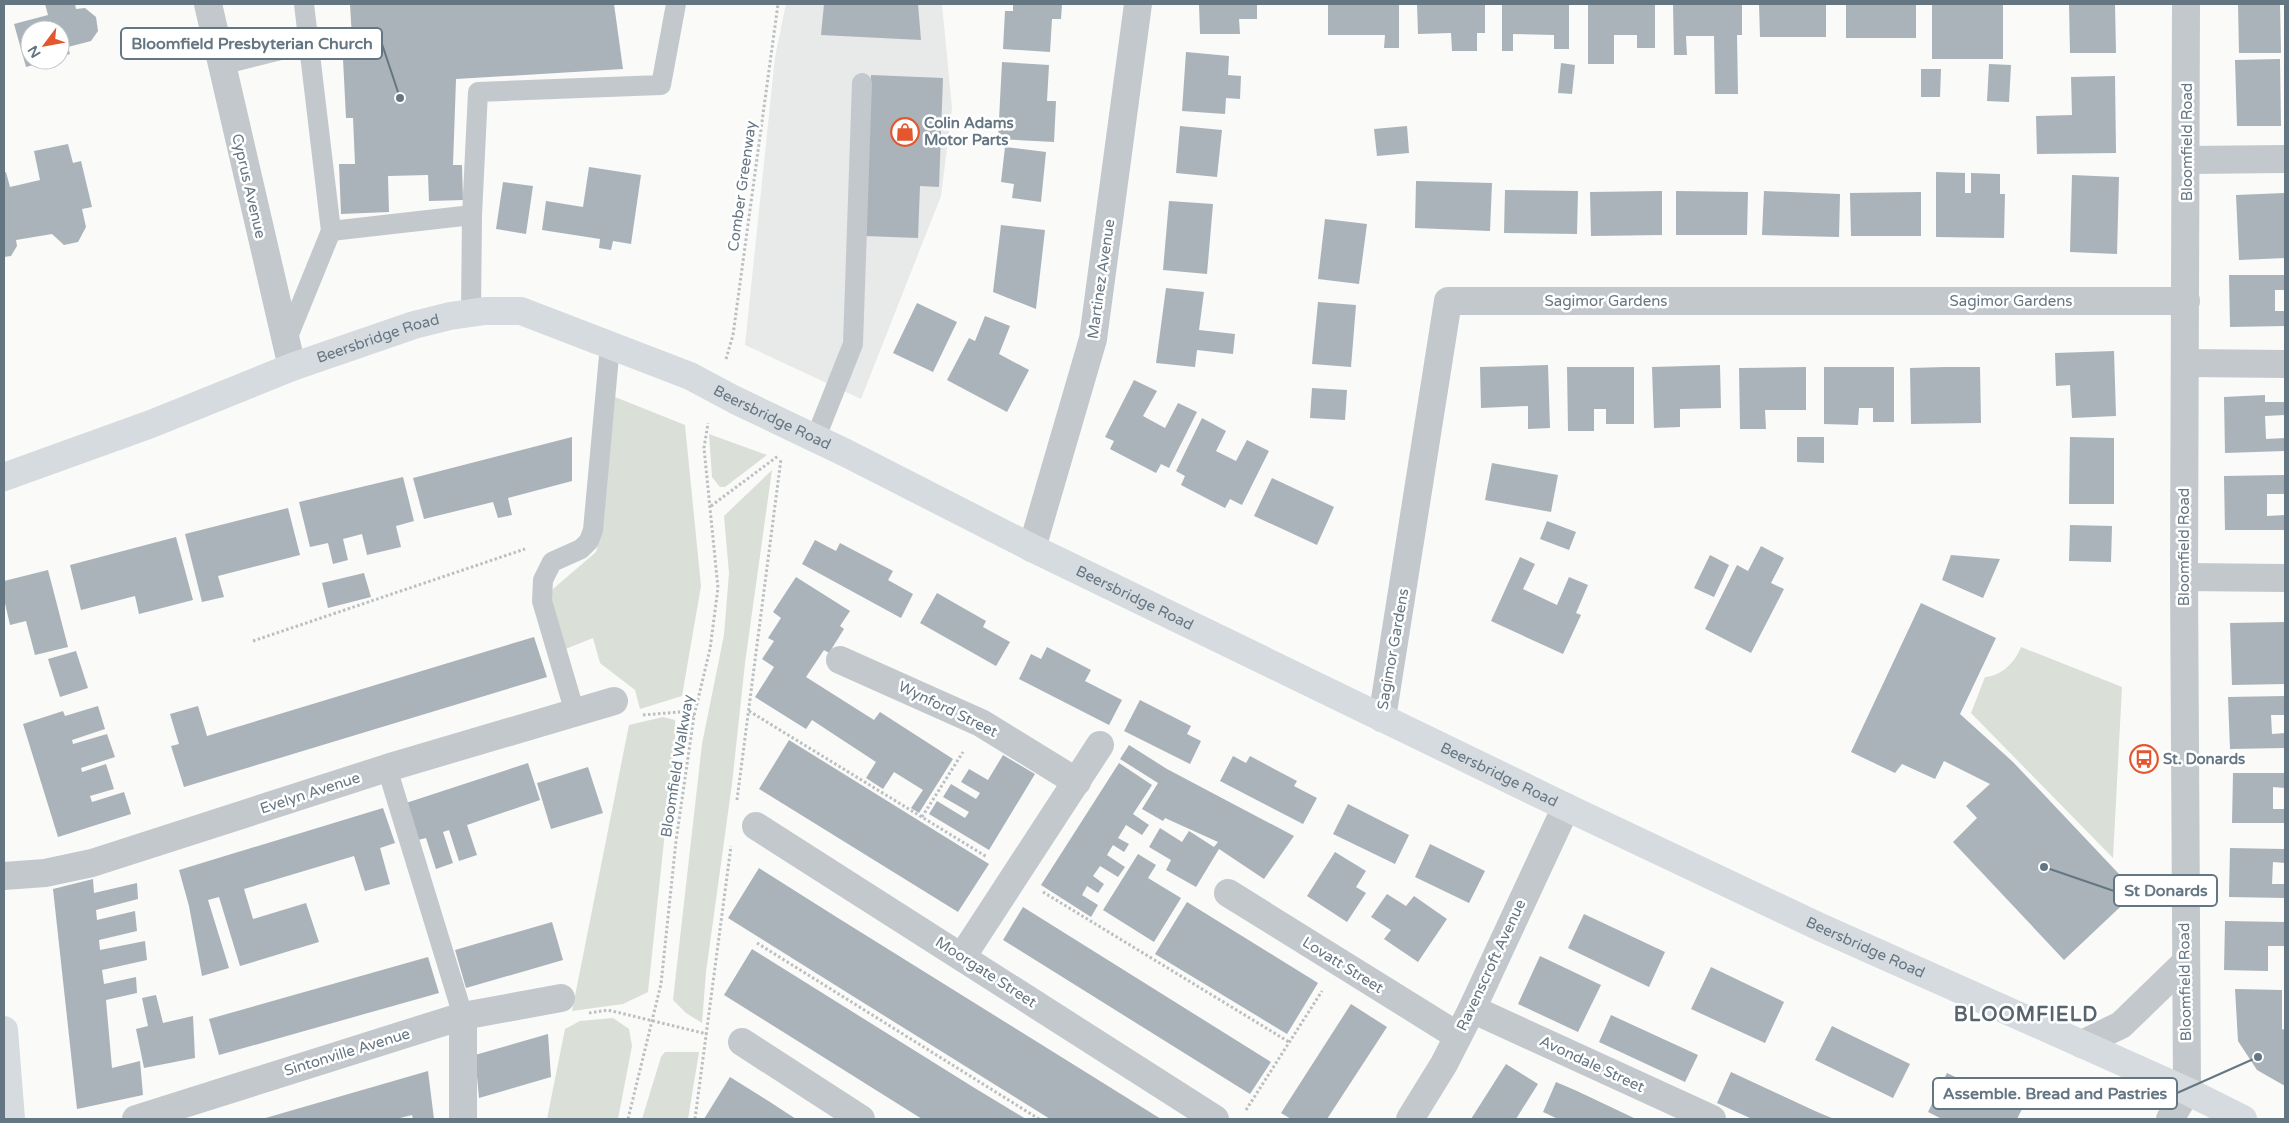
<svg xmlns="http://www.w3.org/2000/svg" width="2289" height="1123" viewBox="0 0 2289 1123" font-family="'Varela Round',sans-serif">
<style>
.built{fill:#e8e9e9}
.green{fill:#dadfd7}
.building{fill:#aab3b9}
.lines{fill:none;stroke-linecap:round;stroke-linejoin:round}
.path{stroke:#bbbfc2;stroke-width:3;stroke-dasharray:2.5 2.5;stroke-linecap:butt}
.service{stroke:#c3c8cc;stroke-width:20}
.minor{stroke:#c3c8cc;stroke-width:28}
.tertiary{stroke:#c3c8cc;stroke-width:28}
.secondary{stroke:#d6dbdf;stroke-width:28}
.primary{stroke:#d6dbdf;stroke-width:28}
.labels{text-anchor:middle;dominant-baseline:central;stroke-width:5;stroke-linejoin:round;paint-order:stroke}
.poi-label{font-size:15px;font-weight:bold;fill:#657683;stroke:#fff;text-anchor:start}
.street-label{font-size:15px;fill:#657683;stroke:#fff}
.district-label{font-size:20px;font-weight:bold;letter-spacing:1px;fill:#57646e;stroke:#fff}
.leader{fill:none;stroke:#657683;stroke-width:2}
.callout-dot{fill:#657683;stroke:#fff;stroke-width:2}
.callout{fill:#fff;stroke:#657683;stroke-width:2}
.callout-label{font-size:16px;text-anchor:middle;font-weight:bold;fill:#657683}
</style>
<rect width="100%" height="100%" fill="#fafaf8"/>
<path class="built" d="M786,4H942L952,108L941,196L861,399L745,345L775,57Z"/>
<g class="green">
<path d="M615,397L685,425L701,586L682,696L640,709L635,690L600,663L593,638L563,650L550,600L553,589L596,552L601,536Z"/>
<path d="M709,434L767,455L725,487H720L712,477Z"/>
<path d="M772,470L745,663L732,784L706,972L702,1023L686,1013L673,1000L702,744L724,635L729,573L724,516Z"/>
<path d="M2021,647L2122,687L2113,858L1971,713L1985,677C2002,676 2015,662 2021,647Z"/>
<path d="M663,717L675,720V737L648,992L623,1004L572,1011L629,725Z"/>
<path d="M613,1018L629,1029L632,1046L618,1119H547L565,1029L580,1021Z"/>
<path d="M665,1052H699L688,1119H642L661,1057Z"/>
</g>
<g class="building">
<path d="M45,4H75L76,9L85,8L96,17L98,31L91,41L68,47L70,54L60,57V30H30V60L48,61L26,67L14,24L48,15Z"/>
<path d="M350,4H614L623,69L456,79L453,165H462L463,200L429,201L428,175L388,176L389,212L341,214L339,164H355L353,118H346L342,39L352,38Z"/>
<path d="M824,4H918L921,40L821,35Z"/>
<path d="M1013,4H1062L1061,19H1052L1050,52L1003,49L1005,11H1013Z"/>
<path d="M1199,4H1257V19H1239L1240,34H1200Z"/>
<path d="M1328,4H1399V48H1384L1385,35H1328Z"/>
<path d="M1417,4H1485V33H1477V51H1452L1451,33L1418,34Z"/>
<path d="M1502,4H1569V49H1554V35L1513,34V51H1502Z"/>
<path d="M1588,4H1655V48H1637V35H1614V64H1588Z"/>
<path d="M1673,4H1742V35H1737L1738,94H1715L1714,36H1686L1687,55H1674Z"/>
<path d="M1759,4H1826V37H1760Z"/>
<rect x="1846" y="4" width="70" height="34"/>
<rect x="1932" y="4" width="71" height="55"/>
<path d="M2069,4H2115L2116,53H2070Z"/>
<path d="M2238,4H2280L2281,53H2239Z"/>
<path d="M1186,52L1229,56L1228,75L1241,76L1240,99L1226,98L1225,114L1182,111Z"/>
<path d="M2280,59L2281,126H2237L2235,60Z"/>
<path d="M1002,62L1049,65L1047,101H1056L1054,142L998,139Z"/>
<path d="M1561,63L1575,65L1572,94L1558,93Z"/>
<path d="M1989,64L2011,65L2009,102L1987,101Z"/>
<path d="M1921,69H1941L1940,97H1921Z"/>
<path d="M871,75L943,78L939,187L920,186L918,238L865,236Z"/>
<path d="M2115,76L2116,153L2037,154L2036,116L2072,115L2071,77Z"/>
<path d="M1180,126L1222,130L1217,177L1176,173Z"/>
<path d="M1407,126L1409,153L1377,156L1374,129Z"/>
<path d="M68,144L73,163L81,161L92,207L82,209L86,227L78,242L64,245L52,234L16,240L17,246L11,256L4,257V173L6,172L10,187L40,180L34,151Z"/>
<path d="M1005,147L1046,152L1041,202L1012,198L1014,184L1001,182Z"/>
<path d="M589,167L641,175L631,244L613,241L611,250L599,248L600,239L542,230L546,201L583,207Z"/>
<path d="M1936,172L1965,173V193H1971V173L2000,174V194H2005L2004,238L1936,237Z"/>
<path d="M2072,175L2119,177L2117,254L2070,252Z"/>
<path d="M1416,181L1492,183L1490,231L1415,228Z"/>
<path d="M503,182L533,186L526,234L496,229Z"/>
<path d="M1505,190L1578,191L1577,234L1504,233Z"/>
<path d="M1662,191V235L1591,236L1590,192Z"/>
<path d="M1676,191L1748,192L1747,235H1676Z"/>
<path d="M1764,191L1840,194L1839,237L1762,235Z"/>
<path d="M1921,192V236H1851L1850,193Z"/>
<path d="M2284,193L2285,258L2239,260L2236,195Z"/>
<path d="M1169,201L1213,204L1207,274L1163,270Z"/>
<path d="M1325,219L1367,224L1359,284L1318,279Z"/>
<path d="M1001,225L1045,230L1036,309L993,292Z"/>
<path d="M2229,275H2285V290H2275V311H2285V326L2230,327Z"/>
<path d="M1166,288L1204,292L1199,330L1235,334L1233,354L1197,350L1195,367L1156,363Z"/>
<path d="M1318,302L1356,305L1351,367L1312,364Z"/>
<path d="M917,303L957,322L933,372L893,353Z"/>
<path d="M985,316L1010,326L999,354L1029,370L1007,412L947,380L969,338L975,341Z"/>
<path d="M2114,351L2116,416L2072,418L2070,385L2056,386L2055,353Z"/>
<path d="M1548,365L1550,428L1528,429V406L1481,408L1480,367Z"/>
<path d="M1720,365L1721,408L1680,409V427L1654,428L1652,367Z"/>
<path d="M1567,367H1634V424H1606V409H1594V431H1568Z"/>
<path d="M1806,367V410H1765L1766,429H1740L1739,368Z"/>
<path d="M1824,367H1894V422H1873V408H1859L1858,425L1824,424Z"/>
<path d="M1945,367H1980L1981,423L1911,424L1910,368Z"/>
<path d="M1134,380L1157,391L1143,416L1165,428L1178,403L1197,412L1169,468L1161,464L1156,473L1110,449L1114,441L1105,437Z"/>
<path d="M1312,388L1347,390L1345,420L1310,418Z"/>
<path d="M2265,395V402H2285V415L2265,416L2266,439L2285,438V451L2225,453L2224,397Z"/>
<path d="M1202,418L1226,431L1216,451L1236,461L1247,440L1269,451L1242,505L1230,499L1225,508L1181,485L1185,476L1176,471Z"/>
<path d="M572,437V481L508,498L512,515L498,518L493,502L424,519L413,478Z"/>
<path d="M1797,437H1824V463L1797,462Z"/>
<path d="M2070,437L2114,438V504H2069Z"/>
<path d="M1492,463L1558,475L1551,512L1485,500Z"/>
<path d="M2285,475V494H2267V516L2285,515V530H2225L2224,476Z"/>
<path d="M403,477L414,521L396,526L401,547L367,555L362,534L343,539L348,560L333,564L328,543L310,547L299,502Z"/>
<path d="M1272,478L1334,507L1317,545L1254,516Z"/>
<path d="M288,508L300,555L218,576L224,597L202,602L185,534Z"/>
<path d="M1547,521L1576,532L1569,550L1540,539Z"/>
<path d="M2070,525L2112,526L2111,562L2069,561Z"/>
<path d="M176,537L193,600L139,614L135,596L81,610L70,565Z"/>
<path d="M815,540L836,551L840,543L893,571L888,580L913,594L901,618L802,564Z"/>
<path d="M1761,546L1784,558L1771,583L1784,589L1751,653L1705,629L1737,565L1748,571Z"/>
<path d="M1710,555L1729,565L1714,597L1694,588Z"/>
<path d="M1951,555L2000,559L1983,598L1942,580Z"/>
<path d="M1520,557L1535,564L1523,589L1557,605L1569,577L1588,585L1576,613L1581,615L1563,654L1491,621Z"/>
<path d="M48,570L68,647L35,655L26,621L10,625L4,599V581Z"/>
<path d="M364,573L371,597L328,608L322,583Z"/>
<path d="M796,577L850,611L840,626L844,629L829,653L824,650L806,677L874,720L880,712L953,759L919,813L911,808L923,790L894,772L883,789L866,778L876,762L812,720L806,729L755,697L774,667L762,659L774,641L768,638L781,618L773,612Z"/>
<path d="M937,593L986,621L983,627L1010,642L996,666L920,623Z"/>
<path d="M1921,603L1996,638L1960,714L2013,762L2136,892L2064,960L1953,842L1977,818L1966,806L1990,784L1944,761L1935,779L1902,764L1895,773L1851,752Z"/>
<path d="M2285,622V684L2232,685L2230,623Z"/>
<path d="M534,637L547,677L184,787L171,746L179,744L170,714L198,706L207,736Z"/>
<path d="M1047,647L1091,670L1085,681L1122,700L1109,725L1019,679L1031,654L1041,659Z"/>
<path d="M76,651L88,688L60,697L48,659Z"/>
<path d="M2285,696V715H2271L2272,734L2285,733V748L2230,749L2228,697Z"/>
<path d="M1140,700L1191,726L1187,734L1201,741L1190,764L1124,731Z"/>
<path d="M98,706L105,729L72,740L73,744L107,734L115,757L81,768L82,772L106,764L114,789L90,796L92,802L124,792L131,814L58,837L23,724L63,711L65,716Z"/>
<path d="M789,740L989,864L958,912L759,789Z"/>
<path d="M1129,745L1167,769L1294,836L1264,879L1219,849L1196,887L1166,870L1171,860L1149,847L1160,828L1182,842L1189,831L1214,847L1218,842L1165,818L1163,821L1142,809L1158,783L1120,759Z"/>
<path d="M1003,755L1035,774L989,850L929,814L937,801L965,818L969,812L943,797L951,784L976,799L980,793L961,782L969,769L988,780Z"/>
<path d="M1233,756L1246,763L1250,756L1297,781L1294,786L1317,798L1303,824L1220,781Z"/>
<path d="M528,763L540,800L467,825L477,855L459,861L449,830L443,832L453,863L436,869L426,838L418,840L406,803Z"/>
<path d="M1119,763L1152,785L1133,814L1149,825L1142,835L1126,825L1118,838L1129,844L1124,852L1113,845L1107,855L1125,867L1118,877L1100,866L1093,876L1104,884L1098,893L1087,886L1082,895L1098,905L1091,917L1041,885Z"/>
<path d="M588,767L603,813L551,829L537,783Z"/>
<path d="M2233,773H2285V788L2273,787V809H2285V823H2232Z"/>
<path d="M1348,804L1409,835L1395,864L1333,834Z"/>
<path d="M383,808L395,843L380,848L390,884L365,891L354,856L244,889L253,919L306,903L319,942L240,966L219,897L208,900L229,968L202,976L189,906L179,870Z"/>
<path d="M1430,844L1485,871L1469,903L1415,877Z"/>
<path d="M2230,848L2285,849V863L2273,862L2272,884H2285V898L2229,897Z"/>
<path d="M1335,852L1366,871L1356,887L1366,893L1347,922L1307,896Z"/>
<path d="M1138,854L1156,865L1148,878L1181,898L1154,942L1103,910Z"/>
<path d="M759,868L838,918L1161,1119H1050L867,1005L728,918Z"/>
<path d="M93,879L94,893L137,883L138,899L96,910L97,920L135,911L137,931L99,940L100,950L145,941L147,960L102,970L104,984L136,977L137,993L106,1000L112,1068L140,1061L143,1095L77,1109L53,889Z"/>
<path d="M1387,894L1406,906L1414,896L1447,919L1418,962L1384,939L1391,930L1371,917Z"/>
<path d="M1187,902L1318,983L1287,1034L1155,954Z"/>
<path d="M1023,907L1271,1062L1250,1094L1003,940Z"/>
<path d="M1584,914L1665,952L1649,987L1568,948Z"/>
<path d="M2225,921L2285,922V946H2268V971L2224,970Z"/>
<path d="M552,922L563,960L466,988L455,950Z"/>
<path d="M752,949L973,1087L1026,1119H922L804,1045L724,995Z"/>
<path d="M1540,956L1601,985L1578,1032L1518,1004Z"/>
<path d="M428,957L439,993L219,1055L209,1019Z"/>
<path d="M1711,967L1784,1002L1765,1043L1691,1009Z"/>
<path d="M2235,989L2282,990V1029L2285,1030V1086L2257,1070L2238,1041Z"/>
<path d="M156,995L163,1023L193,1016L195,1058L144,1068L136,1029L148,1026L142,998Z"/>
<path d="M1351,1004L1387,1027L1327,1119H1291L1281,1113Z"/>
<path d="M1611,1015L1698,1055L1685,1082L1599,1042Z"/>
<path d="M1832,1026L1910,1064L1893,1098L1815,1060Z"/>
<path d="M548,1034L551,1077L479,1098L475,1055Z"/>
<path d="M1506,1064L1538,1084L1516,1119H1471Z"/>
<path d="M428,1071L434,1119H413L412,1115L396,1119H262Z"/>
<path d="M1731,1072L1815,1111L1834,1119H1752L1717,1103Z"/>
<path d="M1947,1073L2022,1109L2017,1119H1942L1928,1112Z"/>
<path d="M730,1077L770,1102L796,1119H704Z"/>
<path d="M1556,1082L1577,1091L1636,1119H1558L1543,1112Z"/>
</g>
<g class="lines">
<g class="path">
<path d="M726,359L733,335L778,4"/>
<path d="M711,506L778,456"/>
<path d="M253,641L525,549"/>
<path d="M749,711L987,857"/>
<path d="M643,715L679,712L694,716"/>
<path d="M737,800L781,459"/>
<path d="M922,817L963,752"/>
<path d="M1043,892L1289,1042"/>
<path d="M757,943L1039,1119"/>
<path d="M589,1013L608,1010L707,1034"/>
<path d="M1246,1110L1322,991"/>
<path d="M628,1119L661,984L676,841L694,716L710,649L718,588L704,448L708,423"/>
<path d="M695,1119L731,846"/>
</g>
<g class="service">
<path d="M304,4L331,231L472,215L478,92L661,85L676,4"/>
<path d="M221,65L309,43"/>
<path d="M471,312L472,215"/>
<path d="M285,344L331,231"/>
<path d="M816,437L853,344L862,83"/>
<path d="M575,713L542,601L543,580L552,562L581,549L589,541L593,530L610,345"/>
<path d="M387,768L463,1016"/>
</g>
<g class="minor">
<path d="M208,4L292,367"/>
<path d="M2187,160L2285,159"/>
<path d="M2186,363L2285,364"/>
<path d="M1032,548L1093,339L1138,4"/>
<path d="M2184,577L2285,578"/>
<path d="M840,660L981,723L1077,782"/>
<path d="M1382,718L1448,301H2186"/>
<path d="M756,826L1215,1119"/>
<path d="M4,876L45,873L92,863L387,768L614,701"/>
<path d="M1228,893L1458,1036"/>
<path d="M962,957L1100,745"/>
<path d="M1472,1009L1712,1119"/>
<path d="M463,1016V1119"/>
<path d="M742,1042L861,1119"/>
<path d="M136,1119L463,1016L561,998"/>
<path d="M1410,1119L1444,1064L1472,1009L1566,807"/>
</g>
<g class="tertiary">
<path d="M2082,1044L2121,1025L2185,963"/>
<path d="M2170,1119L2187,1091L2184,577L2186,4"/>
</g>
<path class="secondary" id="s1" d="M4,477L151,424L292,367L414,325L450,316L485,311H521L690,376L735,400L846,453L1032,548L1566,807L1822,928L2187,1091L2243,1119"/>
<path class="primary" d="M4,1030L11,1119"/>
</g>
<defs>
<symbol id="shop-ring" viewBox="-11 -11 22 22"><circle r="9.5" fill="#fff" stroke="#e4572e" stroke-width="1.5"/><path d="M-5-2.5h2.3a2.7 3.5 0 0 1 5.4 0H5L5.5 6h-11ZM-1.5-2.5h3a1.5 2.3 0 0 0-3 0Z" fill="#e4572e"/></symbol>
<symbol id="bus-ring" viewBox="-11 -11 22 22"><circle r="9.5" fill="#fff" stroke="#e4572e" stroke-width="1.5"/><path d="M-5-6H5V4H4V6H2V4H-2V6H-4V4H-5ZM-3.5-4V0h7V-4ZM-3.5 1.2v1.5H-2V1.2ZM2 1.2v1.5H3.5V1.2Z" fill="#e4572e"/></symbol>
</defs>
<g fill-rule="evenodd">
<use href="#shop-ring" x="889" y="116" width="32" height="32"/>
<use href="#bus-ring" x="2128" y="743" width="32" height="32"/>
</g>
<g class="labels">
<g class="poi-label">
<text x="924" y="123">Colin Adams<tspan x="924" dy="17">Motor Parts</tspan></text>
<text x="2163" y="759">St. Donards</text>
</g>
<g class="street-label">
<text transform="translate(2187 142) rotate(-90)">Bloomfield Road</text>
<text transform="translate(249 186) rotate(77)">Cyprus Avenue</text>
<text transform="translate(742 186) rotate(-82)">Comber Greenway</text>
<text transform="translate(1101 279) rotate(-82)">Martinez Avenue</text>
<text x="1606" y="301">Sagimor Gardens</text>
<text x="2011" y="301">Sagimor Gardens</text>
<text stroke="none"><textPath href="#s1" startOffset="399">Beersbridge Road</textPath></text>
<text stroke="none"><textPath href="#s1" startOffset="819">Beersbridge Road</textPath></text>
<text transform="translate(2184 547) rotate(-90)">Bloomfield Road</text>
<text stroke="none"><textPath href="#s1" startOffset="1224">Beersbridge Road</textPath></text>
<text transform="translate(1393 649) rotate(-80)">Sagimor Gardens</text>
<text transform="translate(948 709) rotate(26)">Wynford Street</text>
<text transform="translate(677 766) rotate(-81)">Bloomfield Walkway</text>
<text stroke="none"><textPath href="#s1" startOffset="1629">Beersbridge Road</textPath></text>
<text transform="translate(310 793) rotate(-18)">Evelyn Avenue</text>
<text stroke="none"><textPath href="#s1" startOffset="2034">Beersbridge Road</textPath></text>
<text transform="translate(1343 965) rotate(32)">Lovatt Street</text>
<text transform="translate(1491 965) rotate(-65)">Ravenscroft Avenue</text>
<text transform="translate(986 972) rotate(33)">Moorgate Street</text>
<text transform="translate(2185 982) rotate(-91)">Bloomfield Road</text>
<text transform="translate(347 1052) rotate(-17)">Sintonville Avenue</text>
<text transform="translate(1592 1064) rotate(25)">Avondale Street</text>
</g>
<g class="district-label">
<text x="2026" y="1015">BLOOMFIELD</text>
</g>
</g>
<path class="leader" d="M400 98L382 44M2044 867L2114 891M2258 1057L2177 1093"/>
<g class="callout-dot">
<circle cx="400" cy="98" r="5"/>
<circle cx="2044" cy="867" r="5"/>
<circle cx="2258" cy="1057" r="5"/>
</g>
<g class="callout">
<rect x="121" y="28" width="261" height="31" rx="5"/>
<rect x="2114" y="875" width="103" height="31" rx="5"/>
<rect x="1933" y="1078" width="244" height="31" rx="5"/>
</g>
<g class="callout-label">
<text x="252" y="49">Bloomfield Presbyterian Church</text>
<text x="2166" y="896">St Donards</text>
<text x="2055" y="1099">Assemble. Bread and Pastries</text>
</g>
<rect width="2289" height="1123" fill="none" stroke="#657683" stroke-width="10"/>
<g transform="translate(45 45) rotate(238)"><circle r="24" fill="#ffffff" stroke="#c1c8cd"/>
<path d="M0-4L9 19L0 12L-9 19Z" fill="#e4572e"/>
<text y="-8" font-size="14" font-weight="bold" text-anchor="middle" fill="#657683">N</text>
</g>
</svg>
